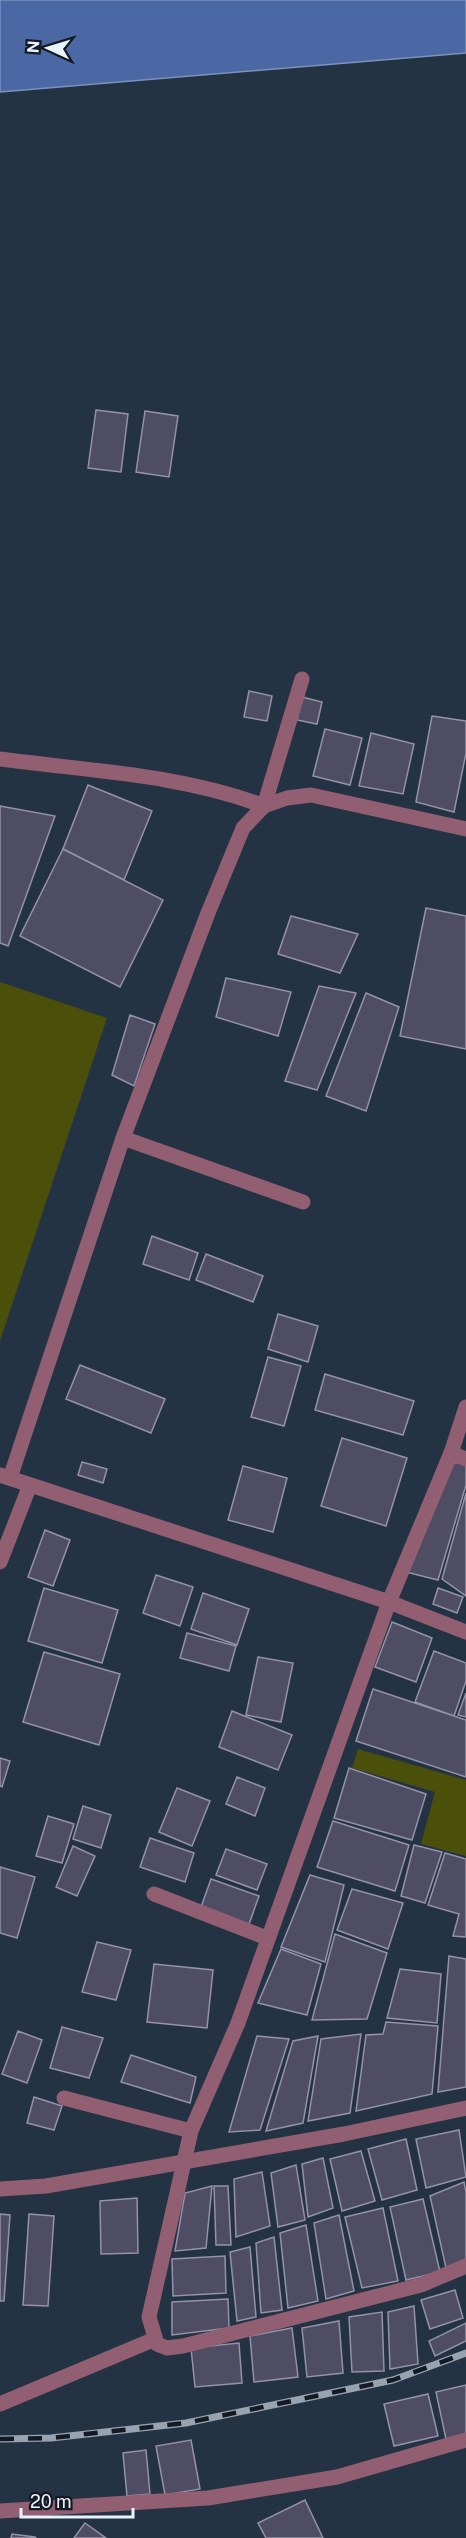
<svg xmlns="http://www.w3.org/2000/svg" width="466" height="2538" viewBox="0 0 466 2538" font-family="'Public Sans',sans-serif">
<style>
.green{fill:#4a5009}
.water{fill:#4c68a4;stroke:#7b92bf;stroke-width:1.5}
.building{fill:#4e4d63;stroke:#9492ab;stroke-width:1.5}
.lines{fill:none;stroke-linecap:round;stroke-linejoin:round}
.street{stroke:#925e72;stroke-width:15}
.rail-casing{stroke:#97a3b0;stroke-width:7}
.rail{stroke:#141a22;stroke-width:4.5;stroke-dasharray:14;stroke-linecap:butt}
</style>
<rect width="100%" height="100%" fill="#243344"/>
<g class="green">
<path d="M0,982L107,1018L0,1341Z"/>
<path d="M358,1749L466,1780V1856L421,1844L435,1792L352,1768Z"/>
</g>
<path class="water" d="M0,0H466V53L0,92Z"/>
<g class="building">
<path d="M96,410L128,414L121,472L88,468Z"/>
<path d="M145,411L178,416L169,477L136,472Z"/>
<path d="M249,691L272,696L267,721L244,717Z"/>
<path d="M302,697L322,702L317,724L297,720Z"/>
<path d="M432,716L466,721V753L454,812L416,802Z"/>
<path d="M325,729L362,738L350,785L313,776Z"/>
<path d="M371,733L414,744L403,794L359,786Z"/>
<path d="M88,785L152,811L124,880L63,849Z"/>
<path d="M0,806L55,816L8,946L0,943Z"/>
<path d="M63,849L163,900L120,987L20,936Z"/>
<path d="M426,908L466,916V1049L400,1036Z"/>
<path d="M291,916L358,934L340,973L278,954Z"/>
<path d="M226,978L291,992L278,1036L216,1017Z"/>
<path d="M319,986L356,993L317,1090L285,1081Z"/>
<path d="M366,993L399,1007L366,1111L326,1096Z"/>
<path d="M130,1015L155,1024L134,1086L112,1075Z"/>
<path d="M152,1236L198,1253L189,1280L143,1264Z"/>
<path d="M206,1254L263,1276L253,1302L196,1280Z"/>
<path d="M278,1314L318,1326L308,1362L268,1349Z"/>
<path d="M268,1357L301,1366L284,1426L251,1417Z"/>
<path d="M80,1365L165,1399L151,1433L66,1399Z"/>
<path d="M325,1374L414,1401L403,1435L315,1410Z"/>
<path d="M342,1438L407,1458L386,1526L321,1506Z"/>
<path d="M82,1462L107,1469L103,1483L78,1475Z"/>
<path d="M452,1463H466V1485L438,1580L406,1572Z"/>
<path d="M243,1466L287,1478L273,1532L228,1520Z"/>
<path d="M466,1493V1596L442,1579Z"/>
<path d="M45,1530L70,1540L53,1586L28,1577Z"/>
<path d="M156,1575L193,1587L180,1626L143,1613Z"/>
<path d="M44,1588L118,1610L102,1663L28,1641Z"/>
<path d="M438,1588L463,1597L457,1613L433,1604Z"/>
<path d="M203,1593L249,1609L237,1645L191,1629Z"/>
<path d="M392,1622L432,1638L416,1682L375,1667Z"/>
<path d="M187,1633L236,1646L229,1671L180,1658Z"/>
<path d="M434,1651L466,1663V1681L454,1716L415,1702Z"/>
<path d="M44,1652L120,1674L99,1745L23,1722Z"/>
<path d="M258,1657L293,1663L281,1722L246,1715Z"/>
<path d="M373,1689L466,1720V1777L356,1741Z"/>
<path d="M466,1693V1717L458,1715Z"/>
<path d="M232,1711L292,1735L278,1770L219,1747Z"/>
<path d="M0,1758L10,1761L2,1787L0,1786Z"/>
<path d="M349,1768L426,1794L412,1840L334,1818Z"/>
<path d="M237,1777L265,1788L255,1816L226,1804Z"/>
<path d="M177,1788L210,1801L192,1846L159,1832Z"/>
<path d="M83,1806L111,1815L101,1848L73,1839Z"/>
<path d="M48,1816L74,1824L62,1863L36,1856Z"/>
<path d="M333,1821L409,1845L395,1891L317,1867Z"/>
<path d="M150,1838L194,1853L185,1882L140,1867Z"/>
<path d="M414,1845L442,1852L425,1903L401,1896Z"/>
<path d="M73,1846L95,1856L77,1896L56,1887Z"/>
<path d="M226,1849L267,1864L257,1890L216,1875Z"/>
<path d="M445,1853L466,1859V1937L453,1936L459,1914L428,1905Z"/>
<path d="M0,1867L35,1877L17,1938L0,1933Z"/>
<path d="M310,1875L344,1885L325,1962L281,1947Z"/>
<path d="M211,1879L259,1896L248,1927L200,1910Z"/>
<path d="M352,1889L403,1903L388,1949L337,1930Z"/>
<path d="M335,1934L387,1953L367,2019L312,2020Z"/>
<path d="M97,1942L131,1950L116,2000L82,1992Z"/>
<path d="M281,1949L321,1964L307,2015L258,2003Z"/>
<path d="M449,1956L466,1959V2087L438,2092Z"/>
<path d="M154,1964L213,1970L207,2028L147,2022Z"/>
<path d="M400,1969L441,1974L437,2023L387,2018Z"/>
<path d="M386,2022L438,2026L432,2094L356,2111L366,2035L383,2034Z"/>
<path d="M62,2027L103,2038L89,2078L50,2068Z"/>
<path d="M18,2031L42,2040L27,2083L2,2074Z"/>
<path d="M361,2034L350,2113L308,2121L321,2039Z"/>
<path d="M257,2036L289,2039L260,2130L229,2132Z"/>
<path d="M318,2036L303,2123L266,2131L293,2041Z"/>
<path d="M131,2055L196,2077L190,2103L121,2082Z"/>
<path d="M34,2097L62,2106L54,2130L27,2123Z"/>
<path d="M459,2130L466,2177L426,2188L416,2139Z"/>
<path d="M406,2139L417,2190L382,2200L368,2149Z"/>
<path d="M361,2151L375,2201L342,2211L330,2159Z"/>
<path d="M323,2158L333,2208L308,2217L302,2164Z"/>
<path d="M296,2165L305,2220L278,2227L271,2173Z"/>
<path d="M262,2172L270,2226L236,2237L234,2179Z"/>
<path d="M464,2182L466,2192V2259L446,2268L430,2196Z"/>
<path d="M212,2186L206,2248L175,2251L185,2193Z"/>
<path d="M214,2186H228L231,2245H216Z"/>
<path d="M137,2198L138,2253L101,2254L100,2201Z"/>
<path d="M423,2199L440,2272L406,2280L390,2207Z"/>
<path d="M383,2208L398,2281L362,2288L345,2217Z"/>
<path d="M0,2214L10,2215L4,2301H0Z"/>
<path d="M29,2214L54,2216L48,2306L23,2305Z"/>
<path d="M339,2215L354,2291L326,2299L314,2223Z"/>
<path d="M306,2225L318,2301L288,2308L280,2233Z"/>
<path d="M274,2237L282,2310L261,2313L256,2243Z"/>
<path d="M250,2247L256,2317L237,2321L230,2252Z"/>
<path d="M225,2256L226,2293L173,2296L172,2259Z"/>
<path d="M455,2290L463,2318L430,2329L421,2300Z"/>
<path d="M228,2299L229,2328L172,2335V2302Z"/>
<path d="M414,2306L418,2364L390,2369L388,2312Z"/>
<path d="M382,2312L384,2371L352,2372L349,2317Z"/>
<path d="M339,2321L343,2373L307,2377L302,2328Z"/>
<path d="M466,2323V2341L435,2356L429,2341Z"/>
<path d="M292,2328L298,2377L254,2382L250,2336Z"/>
<path d="M239,2343L242,2383L195,2387L191,2348Z"/>
<path d="M466,2385V2434L446,2439L436,2392Z"/>
<path d="M428,2394L438,2436L394,2446L384,2404Z"/>
<path d="M191,2440L200,2489L165,2495L156,2446Z"/>
<path d="M146,2450L150,2494L127,2496L123,2453Z"/>
<path d="M305,2500L323,2538H266L258,2523Z"/>
<path d="M85,2523L106,2538H74Z"/>
<path d="M12,2534L35,2537L36,2538H11Z"/>
</g>
<g class="lines">
<g class="street">
<path d="M0,759C88,771 181,774 264,806L302,679"/>
<path d="M123,1138L303,1202"/>
<path d="M466,1407L451,1453L389,1602L238,2023L191,2131L149,2317L157,2344L167,2348L183,2346L421,2285L466,2266"/>
<path d="M451,1453L466,1459"/>
<path d="M0,1475L389,1602L466,1632"/>
<path d="M10,1478L123,1138L208,913L243,828L264,806L287,798L311,795L466,829"/>
<path d="M0,1562L30,1485"/>
<path d="M154,1894L267,1938"/>
<path d="M64,2098L191,2131"/>
<path d="M0,2189L46,2186L344,2134L466,2108"/>
<path d="M0,2404L155,2339"/>
<path d="M0,2511L208,2498L337,2477L466,2440"/>
</g>
<defs>
<path id="rail" d="M0,2439L51,2438L186,2423L393,2380L466,2353"/>
</defs>
<use href="#rail" class="rail-casing"/>
<use href="#rail" class="rail"/>
</g>
<g transform="translate(48 48) rotate(274)" stroke="#141a22" stroke-width="4.5" paint-order="stroke">
<path d="M0-4.5L10 22L0 15L-10 22Z" fill="#e9f3fe"/>
<text y="-9" font-size="16" font-weight="bold" text-anchor="middle" fill="#e9f3fe">N</text>
</g>
<path d="M21 2508v9h112v-9" fill="none" stroke="#e9f3fe" stroke-width="3"/>
<text x="30" y="2508" font-size="18" fill="#e9f3fe" stroke="#141a22" stroke-width="4.5" paint-order="stroke">20 m</text>
</svg>
